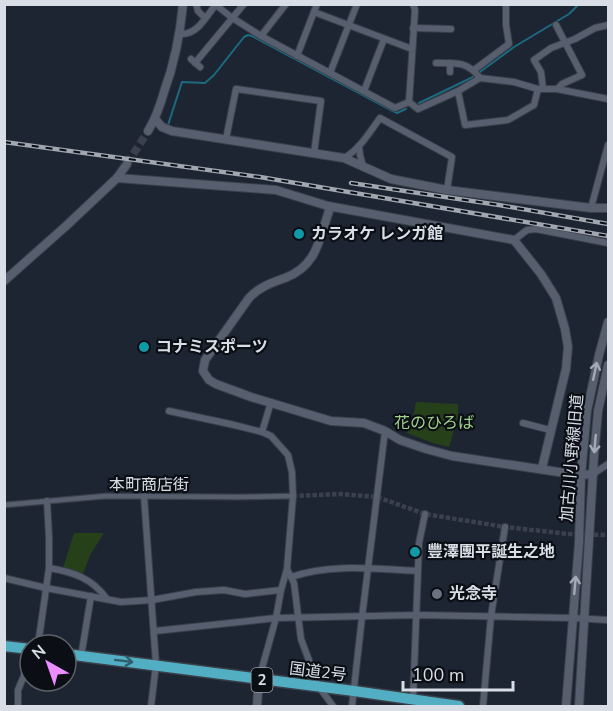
<svg xmlns="http://www.w3.org/2000/svg" width="613" height="711" viewBox="0 0 613 711" font-family="'Nunito Sans','Noto Sans JP',sans-serif">
<style>
.green{fill:#264119}
.lines{fill:none;stroke-linecap:round;stroke-linejoin:round}
.stream{stroke:#1c6a80;stroke-width:2}
.pedestrian-tunnel{stroke:#3a414d;stroke-width:4.5;stroke-dasharray:4.5 2;stroke-linecap:butt}
.tertiary-tunnel{stroke:#3a414d;stroke-width:8;stroke-dasharray:8 4;stroke-linecap:butt}
.pedestrian-casing{stroke:#3a404a;stroke-width:7}
.minor-casing{stroke:#3a404a;stroke-width:8}
.tertiary-casing{stroke:#3a404a;stroke-width:10}
.trunk-casing{stroke:#3a404a;stroke-width:13}
.pedestrian{stroke:#575f6f;stroke-width:4.5}
.minor{stroke:#575f6f;stroke-width:6}
.tertiary{stroke:#575f6f;stroke-width:8}
.trunk{stroke:#52aec2;stroke-width:10}
.rail-casing{stroke:#a1a7b1;stroke-width:4.5}
.rail{stroke:#0b0e14;stroke-width:2;stroke-dasharray:7;stroke-linecap:butt}
.oneway{stroke:#a4abb6}
.oneway2{stroke:#2e5e6b}
.culture-dot{fill:#0f9aa8;stroke:#0b0e14;stroke-width:2}
.worship-dot{fill:#6b7280;stroke:#0b0e14;stroke-width:2}
.labels{text-anchor:middle;dominant-baseline:central;stroke-width:4.5;stroke-linejoin:round;paint-order:stroke}
.shield{fill:#0b0e14;stroke:#9a9fa7;stroke-width:1.5}
.shield-label{font-size:15px;font-weight:bold;fill:#d8dde6}
.poi-label{font-size:16px;font-weight:bold;fill:#d8dde6;stroke:#0b0e14;text-anchor:start}
.park-label{font-size:16px;fill:#a1d38c;stroke:#0b0e14}
.street-label{font-size:16px;fill:#d8dde6;stroke:#0b0e14}
</style>
<rect width="100%" height="100%" fill="#1e2532"/>
<g class="green">
<path d="M416,402L458,404V417L449,447L433,443L407,433L413,417Z"/>
<path d="M74,533H104L90,555L83,574L63,568Z"/>
</g>
<g class="lines">
<g class="stream">
<path d="M419,103L473,77L514,47L569,14L579,4"/>
<path d="M168,125L182,82L205,83L214,75L244,37L248,35L252,36L389,109L397,113L406,109"/>
</g>
<path class="pedestrian-tunnel" d="M293,496L340,494L377,497L425,514L505,527L569,534L608,535"/>
<path class="tertiary-tunnel" d="M127,164L148,131"/>
<defs>
<path id="pedestrian" d="M4,505L106,496L238,497L293,496"/>
<g id="minor">
<path d="M196,4L198,11L205,18"/>
<path d="M216,5L231,17L261,36L395,108L409,102"/>
<path d="M314,12L412,49"/>
<path d="M556,25L582,75L562,84L557,89"/>
<path d="M413,28L451,29"/>
<path d="M181,34C197,35 207,16 216,4"/>
<path d="M261,36L286,4"/>
<path d="M297,56L317,4"/>
<path d="M191,59L200,67"/>
<path d="M195,63L244,4"/>
<path d="M436,63C456,63 467,61 480,78"/>
<path d="M474,70L509,44L506,25V4"/>
<path d="M450,72V63"/>
<path d="M330,73L357,4"/>
<path d="M543,88L541,72L534,60L551,48L575,39L595,28L608,25"/>
<path d="M364,91L384,39"/>
<path d="M458,91L465,125L508,120L534,105L538,89"/>
<path d="M409,102L418,109L458,91L480,78L514,82L538,89H557L608,99"/>
<path d="M409,102L415,10L413,4"/>
<path d="M226,139L236,89L321,101L314,153"/>
<path d="M359,146L360,155L363,166"/>
<path d="M344,158C360,149 369,133 380,118L452,157L447,190"/>
<path d="M591,208L608,145"/>
<path d="M514,240L527,230L536,229L608,243"/>
<path d="M169,411L230,424L262,432L271,436L288,455L292,472L293,496L287,569L281,590L276,618L259,679"/>
<path d="M523,423L550,430"/>
<path d="M262,432L271,402"/>
<path d="M593,474L608,464"/>
<path d="M144,496L156,665L151,706"/>
<path d="M49,568C73,572 92,578 107,599"/>
<path d="M287,569L294,583L301,639L319,687L333,706"/>
<path d="M291,577C331,563 376,569 418,571"/>
<path d="M4,578L46,588L121,602L152,600L196,592L224,590L245,594L281,590"/>
<path d="M155,631L276,618L418,615L573,618L608,620"/>
<path d="M38,645L49,568V537L47,501"/>
<path d="M81,657L91,596"/>
<path d="M413,700L419,543L425,514"/>
<path d="M18,706V690L30,661"/>
<path d="M352,706L362,617L385,431"/>
<path d="M483,706L491,616L505,527"/>
</g>
<g id="tertiary">
<path d="M155,119L162,127L172,131L344,158L391,179L447,190L591,208H608"/>
<path d="M148,131C156,118 160,106 164,92C175,62 180,36 183,4"/>
<path d="M117,178L276,190L328,206L514,240L541,274L556,298L565,329L568,347L566,369L542,468"/>
<path d="M328,206L329,211C319,240 317,266 285,278C271,283 259,287 249,298L205,360L203,371L209,380L216,384L251,397L331,421L364,423L385,431L400,440L426,449L452,456L572,474L581,475L593,474"/>
<path d="M4,281L66,226L117,178L127,164"/>
<path d="M257,706L259,679"/>
<path d="M566,706L579,543L581,475L587,411L599,355L608,322"/>
<path d="M579,706L594,456L598,411L608,365"/>
</g>
<g id="trunk">
<path d="M4,646L30,649"/>
<path d="M66,654L354,691L459,706"/>
</g>
</defs>
<use href="#pedestrian" class="pedestrian-casing"/>
<use href="#minor" class="minor-casing"/>
<use href="#tertiary" class="tertiary-casing"/>
<use href="#trunk" class="trunk-casing"/>
<use href="#pedestrian" class="pedestrian"/>
<use href="#minor" class="minor"/>
<use href="#tertiary" class="tertiary"/>
<use href="#trunk" class="trunk"/>
<defs>
<g id="rail">
<path d="M4,142L260,177L608,236"/>
<path d="M351,183L499,205L608,224"/>
</g>
</defs>
<use href="#rail" class="rail-casing"/>
<use href="#rail" class="rail"/>
</g>
<defs><path id="oneway-shaft" d="M-6 0H5M1.5-3L5.5 0L1.5 3" fill="none" stroke-width="1.6" stroke-linecap="round" stroke-linejoin="round" transform="scale(1.5)"/></defs>
<g class="oneway">
<use href="#oneway-shaft" transform="translate(595 371) rotate(-78)"/>
<use href="#oneway-shaft" transform="translate(595 444) rotate(95)"/>
<use href="#oneway-shaft" transform="translate(575 585) rotate(-85)"/>
</g>
<use class="oneway2" href="#oneway-shaft" transform="translate(124 661) rotate(7)"/>
<g class="culture-dot">
<circle cx="299" cy="234" r="6"/>
<circle cx="144" cy="347" r="6"/>
<circle cx="415" cy="552" r="6"/>
</g>
<circle class="worship-dot" cx="437" cy="594" r="6"/>
<g class="labels">
<rect class="shield" x="251.5" y="668" width="21" height="24" rx="4.5"/>
<g class="shield-label">
<text x="262" y="680">2</text>
</g>
<g class="poi-label">
<text x="311" y="234">カラオケ レンガ館</text>
<text x="156" y="347">コナミスポーツ</text>
<text x="427" y="552">豐澤團平誕生之地</text>
<text x="449" y="594">光念寺</text>
</g>
<g class="park-label">
<text x="434" y="423">花のひろば</text>
</g>
<g class="street-label">
<text transform="translate(572 458) rotate(-85)">加古川小野線旧道</text>
<text x="149" y="485">本町商店街</text>
<text transform="translate(318 672) rotate(7)">国道2号</text>
</g>
</g>
<rect width="613" height="711" fill="none" stroke="#d8dde6" stroke-width="12"/>
<g transform="translate(48 663) rotate(320)"><circle r="28" fill="#0b0e14" stroke="#5d6168" stroke-width="1.5"/>
<path d="M0-4.5L10 22L0 15L-10 22Z" fill="#eb8dfc"/>
<text y="-9" font-size="16" font-weight="bold" text-anchor="middle" fill="#d8dde6">N</text>
</g>
<path d="M403 681v9h110v-9" fill="none" stroke="#d8dde6" stroke-width="3"/>
<text x="412" y="681" font-size="18" fill="#d8dde6" stroke="#0b0e14" stroke-width="4.5" paint-order="stroke">100 m</text>
</svg>
